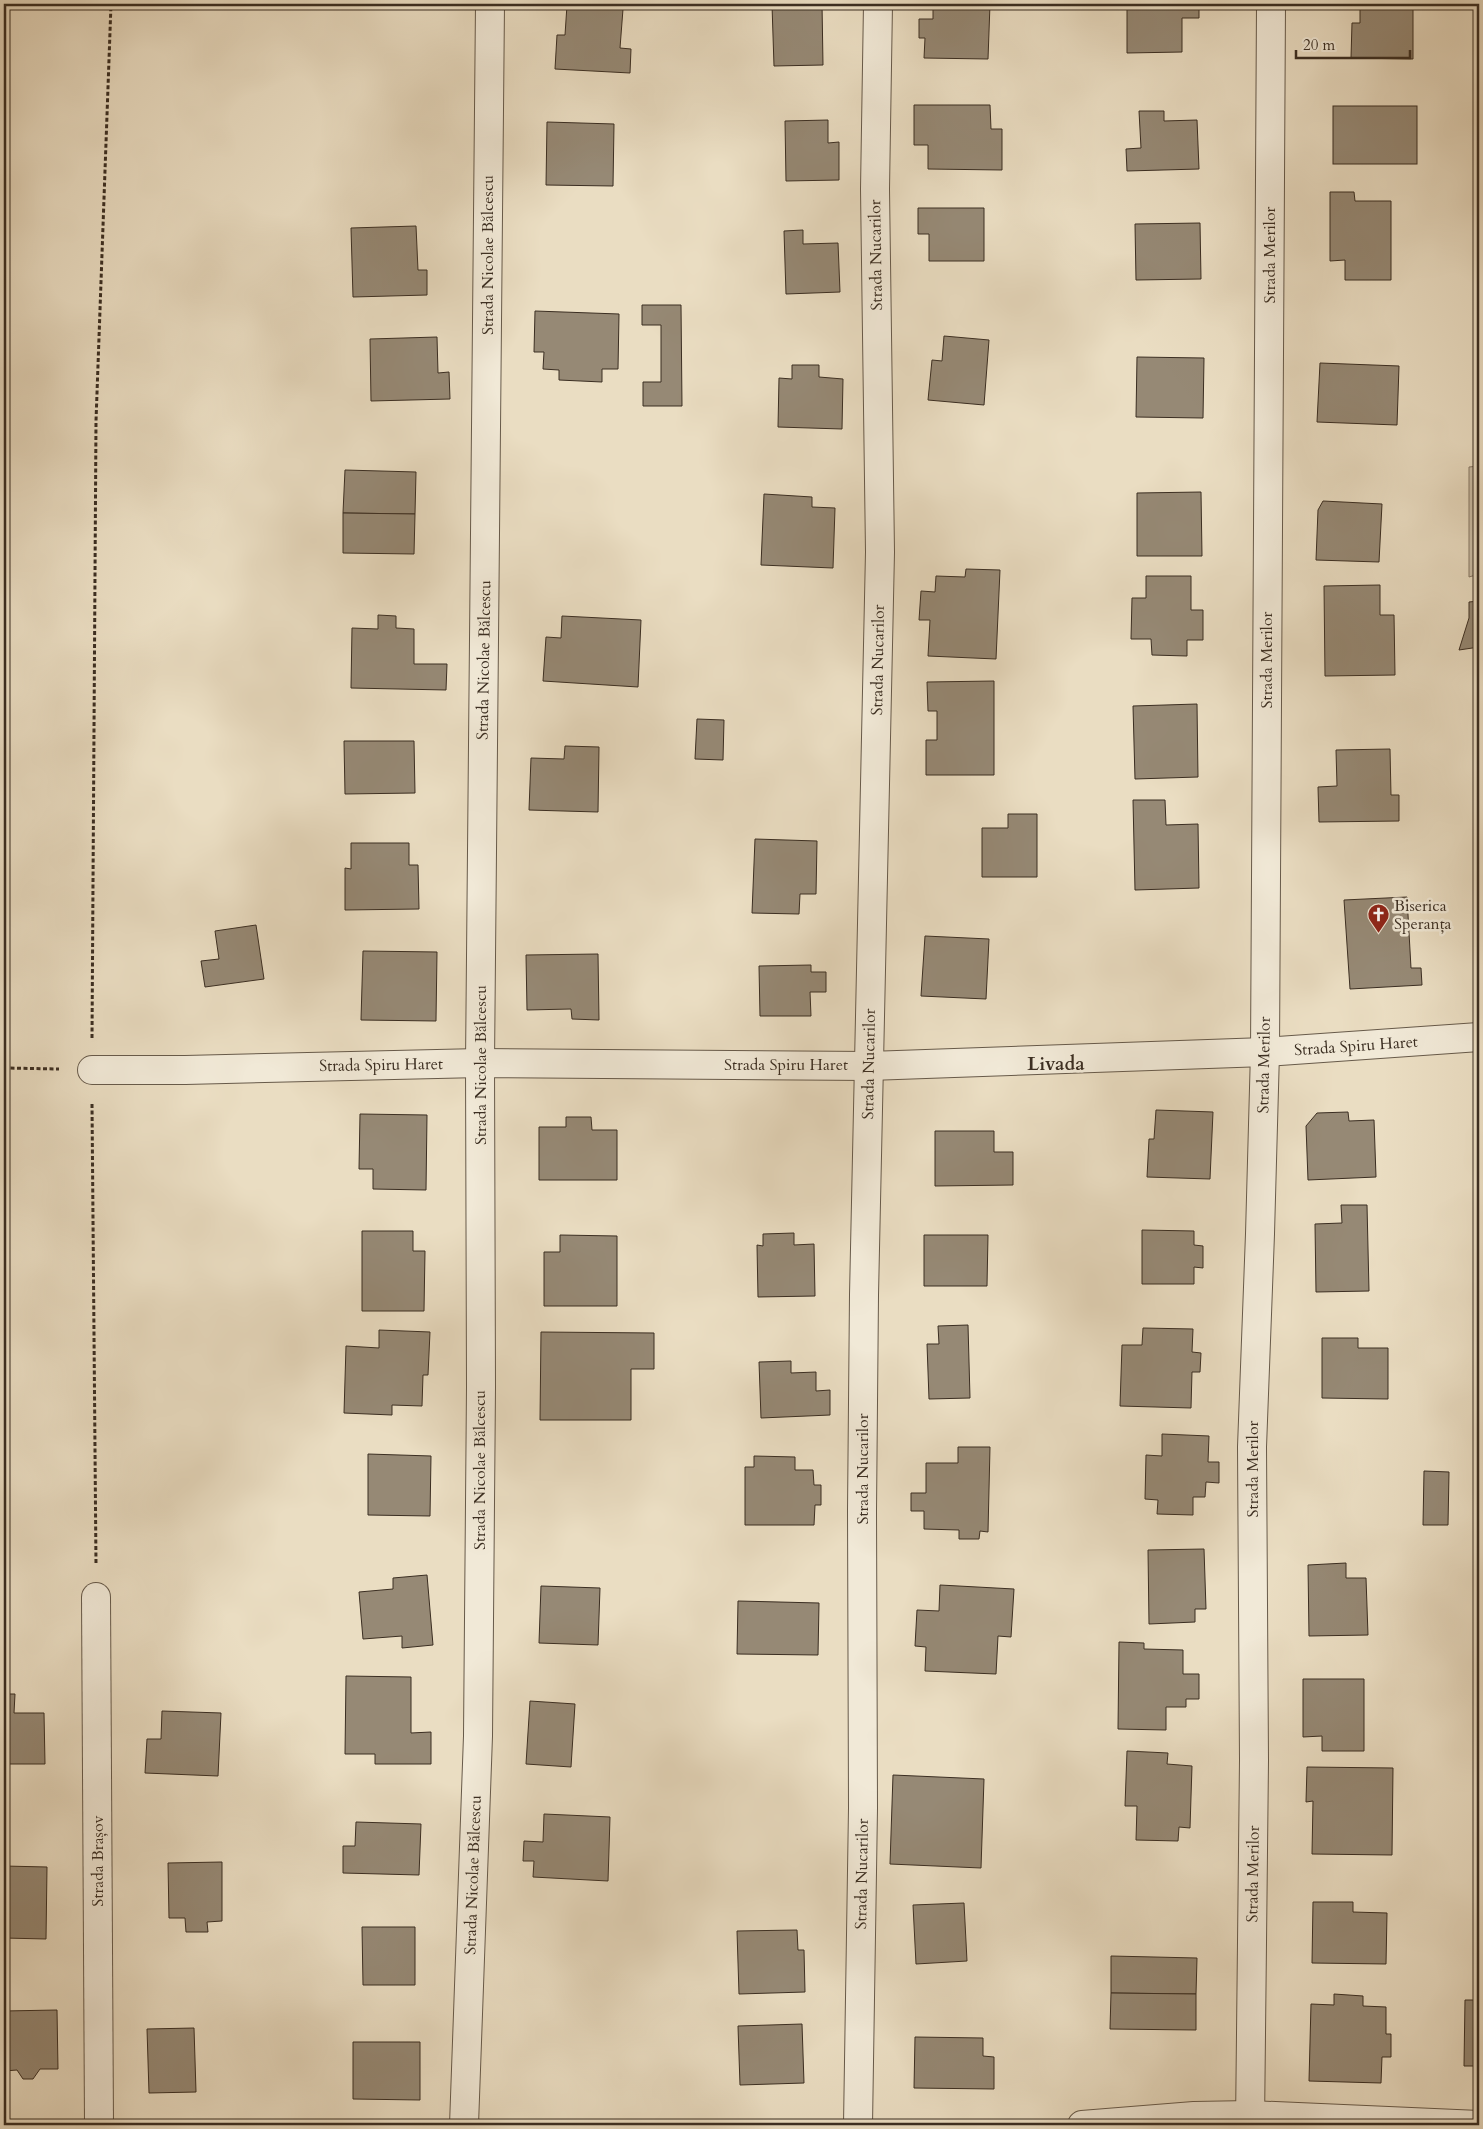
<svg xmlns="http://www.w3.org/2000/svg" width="1483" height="2129" viewBox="0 0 1483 2129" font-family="Cardo,serif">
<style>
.green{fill:#ccbfa7;stroke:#847664}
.building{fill:#968975;stroke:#3b2e22}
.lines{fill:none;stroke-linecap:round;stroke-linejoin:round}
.minor-casing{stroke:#675a4a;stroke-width:30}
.path{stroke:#3b2e22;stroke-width:3;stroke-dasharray:4 2.5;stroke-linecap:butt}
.minor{stroke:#f1e9d7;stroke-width:28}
.labels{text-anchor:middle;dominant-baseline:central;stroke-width:5;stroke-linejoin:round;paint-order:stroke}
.street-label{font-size:16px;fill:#3b2e22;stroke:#f1e9d7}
.poi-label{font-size:16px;fill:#3b2e22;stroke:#f1e9d7;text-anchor:start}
.quarter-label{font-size:19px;font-weight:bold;fill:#3b2e22;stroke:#f1e9d7}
</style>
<rect width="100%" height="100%" fill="#eaddc2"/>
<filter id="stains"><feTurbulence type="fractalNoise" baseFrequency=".004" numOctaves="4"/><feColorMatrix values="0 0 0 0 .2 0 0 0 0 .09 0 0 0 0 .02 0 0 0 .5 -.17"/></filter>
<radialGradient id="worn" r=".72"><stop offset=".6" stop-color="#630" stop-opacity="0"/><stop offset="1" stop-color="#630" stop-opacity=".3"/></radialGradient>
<path class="green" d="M1479,466V574L1469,577V467Z"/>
<g class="building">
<path d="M822,4L823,65L774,66L772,5Z"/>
<path d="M933,4H990L988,59L924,58L925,38H919V19H933Z"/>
<path d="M1127,4H1199V18H1182V52L1127,53Z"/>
<path d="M1360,4H1413V59L1351,58L1352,23H1360Z"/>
<path d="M567,5L623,9L620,48L631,49L630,73L555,69L557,35H565Z"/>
<path d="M914,105H990L991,129H1002V170L928,169V145H914Z"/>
<rect x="1333" y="106" width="84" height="58"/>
<path d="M1139,111H1164V121L1197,120L1199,169L1127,171L1126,149L1141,148Z"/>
<path d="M828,120V143L839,142V180L786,181L785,121Z"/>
<path d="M547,122L614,124L613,186L546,185Z"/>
<path d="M1330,192H1354L1355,201H1391V280H1345V260L1330,261Z"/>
<path d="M918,208H984V261H929V234H918Z"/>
<path d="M1200,223L1201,279L1136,280L1135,224Z"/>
<path d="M416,226L418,270H427V295L353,297L351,228Z"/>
<path d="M803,230V244L838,243L840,292L786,294L784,231Z"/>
<path d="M642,305H681L682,406H643V382H661V325H642Z"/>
<path d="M535,311L619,314L618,369H602V382L559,380V370L543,369L544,352H534Z"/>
<path d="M944,336L989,340L984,405L928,400L932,360L942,361Z"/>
<path d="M437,337L438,373L449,372L450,399L371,401L370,339Z"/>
<path d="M1137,357L1204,358L1203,418L1136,417Z"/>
<path d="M1320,363L1399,366L1397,425L1317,422Z"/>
<path d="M792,365H819V377L843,379L842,429L778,427L779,378L792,379Z"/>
<path d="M345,470L416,472L415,514L343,513Z"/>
<path d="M1201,492L1202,556H1137V493Z"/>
<path d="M764,494L812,497V507L835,508L833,568L761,565Z"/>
<path d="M1323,501L1382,504L1379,562L1316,560L1318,510Z"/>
<path d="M343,513L415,514L414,554L343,553Z"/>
<path d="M966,569L1000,570L996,659L928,656L930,620H919L921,591L935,592L936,576L965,577Z"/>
<path d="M1146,576H1191V610H1203V640H1187V656L1152,655L1151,639H1131L1132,598H1146Z"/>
<path d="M1380,585V615H1394L1395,675L1325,676L1324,586Z"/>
<path d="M1479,601V647L1459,650L1469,618V602Z"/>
<path d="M378,615L396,616V628L414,629V664H447L446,690L351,688L352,628L378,629Z"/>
<path d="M562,616L641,620L638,687L543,681L546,637L561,638Z"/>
<path d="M994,681V775H926V740H937V711H928L927,682Z"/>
<path d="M1197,704L1198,777L1135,779L1133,706Z"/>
<path d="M697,719L724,720L723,760L695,759Z"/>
<path d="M344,741H414L415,793L345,794Z"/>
<path d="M565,746L599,747L598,812L529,810L531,758L564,759Z"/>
<path d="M1390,749L1391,795H1399V821L1319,822L1318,787L1337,786L1336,750Z"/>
<path d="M1133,800H1165L1166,825L1198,824L1199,888L1135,890Z"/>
<path d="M1008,814H1037V877H982V828H1008Z"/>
<path d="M755,839L817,841L816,894H800L799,914L752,913Z"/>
<path d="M351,843H409V865H418L419,909L345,910V868L351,869Z"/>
<path d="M1407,897L1411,968H1421L1422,985L1350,989L1344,900Z"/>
<path d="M256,925L264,979L205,987L201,961L219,959L215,931Z"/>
<path d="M925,936L989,939L986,999L921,996Z"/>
<path d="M363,951L437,952L436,1021L361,1020Z"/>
<path d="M598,954L599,1020L572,1019L571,1009L527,1010L526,955Z"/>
<path d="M811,965V972H826V992H810L811,1016H760L759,966Z"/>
<path d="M1156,1110L1213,1112L1210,1179L1147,1177L1149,1139H1154Z"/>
<path d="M1348,1112L1349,1121L1374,1120L1376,1177L1308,1180L1306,1126L1317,1113Z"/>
<path d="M360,1114L427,1115L426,1190L373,1189V1169H359Z"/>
<path d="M566,1117H591L592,1130H617V1180H539V1127H566Z"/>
<path d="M935,1131H994V1152H1013V1185L935,1186Z"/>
<path d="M1341,1205H1367L1369,1291L1316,1292L1315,1224L1342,1223Z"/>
<path d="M1142,1230L1194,1231V1245L1203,1246V1268L1194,1267V1284H1142Z"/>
<path d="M362,1231H413V1251H425L424,1311H362Z"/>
<path d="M794,1233V1245L814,1244L815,1296L758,1297L757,1245L763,1246V1234Z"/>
<path d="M560,1235L617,1236V1306H544V1252H560Z"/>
<path d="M924,1235H988L987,1286H924Z"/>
<path d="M968,1325L970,1398L929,1399L927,1344H939L938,1326Z"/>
<path d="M1143,1328L1193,1329L1192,1352L1201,1353L1200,1372H1192L1191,1408L1120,1406L1122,1345H1142Z"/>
<path d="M379,1330L430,1332L428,1375H423L422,1406L392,1405V1415L344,1413L346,1346L379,1348Z"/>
<path d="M541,1332L654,1333V1369H631V1420H540Z"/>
<path d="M1322,1338H1358V1348H1388V1399L1322,1398Z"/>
<path d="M791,1361V1373L816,1372V1391L830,1390V1415L761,1418L759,1362Z"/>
<path d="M1162,1434L1209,1436L1208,1462H1219V1483L1206,1482L1205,1497H1193V1515L1157,1514L1158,1500L1145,1499L1146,1455L1162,1456Z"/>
<path d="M958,1447H990L988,1532L980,1531L979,1539H959V1530L924,1529V1511H911V1493H926V1463H958Z"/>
<path d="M368,1454L431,1456L430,1516L368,1515Z"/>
<path d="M754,1456L795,1457V1470H813L814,1485H821V1505H815L814,1525H745V1467H754Z"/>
<path d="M1424,1471L1449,1472L1448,1525H1423Z"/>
<path d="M1204,1549L1206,1609H1195V1622L1149,1624L1148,1550Z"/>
<path d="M1346,1563V1578H1366L1368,1635L1309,1636L1308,1565Z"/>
<path d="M427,1575L433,1645L402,1648V1636L363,1639L359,1592L393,1589V1578Z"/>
<path d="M940,1585L1014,1589L1011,1637L998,1636L996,1674L925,1671L926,1647L915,1646L917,1610L939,1611Z"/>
<path d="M541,1586L600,1588L598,1645L539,1643Z"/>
<path d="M738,1601L819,1603L818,1655L737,1654Z"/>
<path d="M1119,1642L1144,1643V1649L1183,1650V1674H1199V1699H1186V1707H1166V1730L1118,1729Z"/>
<path d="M346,1676L411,1677V1733L431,1732V1764H375V1754H345Z"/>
<path d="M1303,1679H1364V1751H1322V1736L1303,1737Z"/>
<path d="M4,1694H15L14,1713H44L45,1764H4Z"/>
<path d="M530,1701L575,1704L571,1767L526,1764Z"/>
<path d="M162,1711L221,1713L218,1776L145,1773L147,1739H161Z"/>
<path d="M1127,1751L1168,1753L1167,1764L1192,1766L1190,1828L1179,1827L1178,1841L1136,1840L1137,1806H1125Z"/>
<path d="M1307,1767L1393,1768L1392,1855L1312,1854L1313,1801L1306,1802Z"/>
<path d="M893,1775L984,1779L981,1868L890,1864Z"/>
<path d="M544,1814L610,1817L608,1881L533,1877L534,1861H523L524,1841L543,1842Z"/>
<path d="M356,1822L421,1824L419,1875L343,1873V1846H355Z"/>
<path d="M222,1862V1921L207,1922L208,1932H186L185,1918H169L168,1863Z"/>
<path d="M4,1866L47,1867L46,1939L4,1938Z"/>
<path d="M1313,1902H1353V1912L1387,1913L1386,1964L1312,1963Z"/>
<path d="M964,1903L967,1961L916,1964L913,1905Z"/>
<path d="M362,1927H415V1985H363Z"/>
<path d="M797,1930L798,1950H804L805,1992L739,1994L737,1931Z"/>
<path d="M1111,1956L1197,1958L1196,1994L1111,1993Z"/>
<path d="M1111,1993L1196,1994V2030L1110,2029Z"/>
<path d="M1334,1994L1363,1996V2006L1386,2007V2034H1391V2057H1382L1381,2083L1309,2081L1311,2004L1334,2005Z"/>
<path d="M1465,2000H1479V2066H1464Z"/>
<path d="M57,2010L58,2069H40L33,2079H23L17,2070L4,2071V2011Z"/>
<path d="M802,2024L804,2083L740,2085L738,2026Z"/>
<path d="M194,2028L196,2092L149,2093L147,2029Z"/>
<path d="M915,2037L983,2038V2056L994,2057V2089L914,2088Z"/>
<path d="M353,2042H420V2100L353,2099Z"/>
</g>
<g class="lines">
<defs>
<g id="minor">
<path d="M92,1070H185L480,1063L869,1066L1265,1052L1479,1037"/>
<path d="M96,1597L99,2125"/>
<path d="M464,2125L478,1736L481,1387L480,1063L490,4"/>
<path d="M858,2125L863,1808L862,1510L864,1295L880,552L875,189L878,4"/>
<path d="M1082,2125L1194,2116L1250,2115L1479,2125"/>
<path d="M1250,2125L1254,1760L1252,1447L1260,1234L1265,1052L1271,4"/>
</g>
</defs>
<use href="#minor" class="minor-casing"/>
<g class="path">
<path d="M92,1038L96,421L111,4"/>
<path d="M4,1068L59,1069"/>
<path d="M92,1104L96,1565"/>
</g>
<use href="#minor" class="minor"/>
</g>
<defs>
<symbol id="church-pin" viewBox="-11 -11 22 30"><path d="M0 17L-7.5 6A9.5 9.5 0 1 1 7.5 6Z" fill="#8f2418" stroke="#f1e9d7"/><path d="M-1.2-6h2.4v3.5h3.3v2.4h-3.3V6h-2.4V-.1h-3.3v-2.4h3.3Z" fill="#fff"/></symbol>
</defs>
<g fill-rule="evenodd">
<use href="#church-pin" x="1366" y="902" width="25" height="34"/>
</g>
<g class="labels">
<g class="street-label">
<text transform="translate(488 255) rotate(-90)">Strada Nicolae Bălcescu</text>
<text transform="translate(876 255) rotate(-91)">Strada Nucarilor</text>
<text transform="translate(1270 255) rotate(-90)">Strada Merilor</text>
<text transform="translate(484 660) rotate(-89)">Strada Nicolae Bălcescu</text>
<text transform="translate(878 660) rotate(-89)">Strada Nucarilor</text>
<text transform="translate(1267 660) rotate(-90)">Strada Merilor</text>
<text transform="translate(1356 1046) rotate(-4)">Strada Spiru Haret</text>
<text transform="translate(869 1064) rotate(-89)">Strada Nucarilor</text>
<text transform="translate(381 1065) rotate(-1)">Strada Spiru Haret</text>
<text transform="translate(481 1065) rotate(-90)">Strada Nicolae Bălcescu</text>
<text x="786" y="1065">Strada Spiru Haret</text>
<text transform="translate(1264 1065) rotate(-89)">Strada Merilor</text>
<text transform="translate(863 1469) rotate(-90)">Strada Nucarilor</text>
<text transform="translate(1253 1469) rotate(-90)">Strada Merilor</text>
<text transform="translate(480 1470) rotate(-90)">Strada Nicolae Bălcescu</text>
<text transform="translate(98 1861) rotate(-90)">Strada Brașov</text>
<text transform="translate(862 1874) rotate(-89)">Strada Nucarilor</text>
<text transform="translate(1253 1874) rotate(-89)">Strada Merilor</text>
<text transform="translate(473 1875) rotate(-88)">Strada Nicolae Bălcescu</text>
</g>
<g class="poi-label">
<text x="1394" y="906">Biserica<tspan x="1394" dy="18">Speranţa</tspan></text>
</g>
<g class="quarter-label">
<text x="1056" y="1064">Livada</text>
</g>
</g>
<rect width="1483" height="2129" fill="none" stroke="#eaddc2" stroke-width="20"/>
<rect x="5" y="5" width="1473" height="2119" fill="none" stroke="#3b2e22" stroke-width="2.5"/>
<rect x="10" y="10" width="1463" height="2109" fill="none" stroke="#3b2e22"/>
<path d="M1296 50v8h114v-8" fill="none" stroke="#3b2e22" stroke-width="2.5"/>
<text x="1303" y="50" font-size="15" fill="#3b2e22" stroke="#f1e9d7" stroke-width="4" paint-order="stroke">20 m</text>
<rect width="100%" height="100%" filter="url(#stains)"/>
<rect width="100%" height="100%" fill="url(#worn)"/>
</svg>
